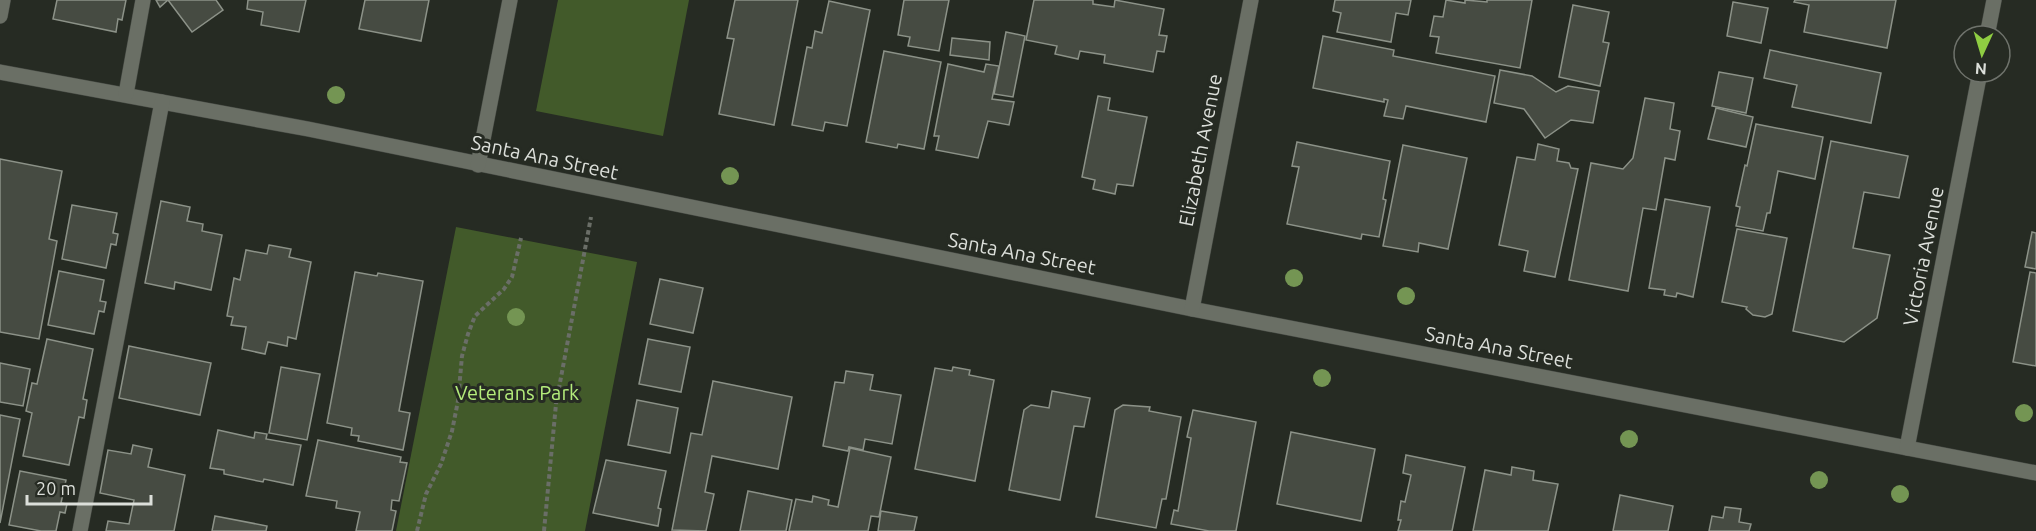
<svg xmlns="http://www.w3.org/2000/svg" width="2036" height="531" viewBox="0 0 2036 531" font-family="Ubuntu,sans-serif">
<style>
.green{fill:#425a2a}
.building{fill:#464b42;stroke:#8c9288;stroke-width:1.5}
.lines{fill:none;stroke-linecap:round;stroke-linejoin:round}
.minor-casing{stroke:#444842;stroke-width:16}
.path{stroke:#6a6e67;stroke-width:4;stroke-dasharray:4.5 3;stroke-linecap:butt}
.minor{stroke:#6a6f65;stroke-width:15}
.tree{fill:#749553}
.labels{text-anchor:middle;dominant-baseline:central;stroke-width:6;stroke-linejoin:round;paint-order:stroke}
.street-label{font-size:20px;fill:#dcdfda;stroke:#262b23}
.park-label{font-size:20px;fill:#b4ec7b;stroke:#262b23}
</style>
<rect width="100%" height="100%" fill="#262b23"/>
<g class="green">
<path d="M558,0H689L663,136L536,111Z"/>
<path d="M456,227L637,262L585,531H396Z"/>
</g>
<g class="building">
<path d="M57,0H126L122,20L118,19L116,32L53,19Z"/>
<path d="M156,0H216L223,10L192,32L168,0L160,7Z"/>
<path d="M248,0H306L299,32L261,25L263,12L247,9Z"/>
<path d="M365,0H429L421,41L359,29Z"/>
<path d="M735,0H798L774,125L719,114L734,39L727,38Z"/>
<path d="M904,0H949L939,51L908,46L910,37L898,35Z"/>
<path d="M1034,0H1093V4L1114,7L1115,0L1164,9L1159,35L1167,36L1164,52L1157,51L1153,72L1104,63L1105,55L1080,51L1078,59L1055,54L1057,46L1026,40Z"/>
<path d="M1335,0H1411L1408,15L1396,13L1391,42L1337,32L1341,13L1333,11Z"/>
<path d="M1446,0L1465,3V0L1487,2V0H1532L1520,68L1436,53L1439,37L1430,36L1434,16L1443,17Z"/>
<path d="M1795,0H1896L1887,48L1804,32L1809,5L1794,2Z"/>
<path d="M829,1L870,10L847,126L825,122L823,131L792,125L807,47L812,48L815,31L822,33Z"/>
<path d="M1733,2L1768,8L1761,43L1727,36Z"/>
<path d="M1573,5L1609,12L1603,42L1609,43L1600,86L1559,77Z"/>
<path d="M1006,32L1025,36L1013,97L994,94Z"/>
<path d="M1323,36L1394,50L1393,56L1495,76L1486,122L1406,106L1403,119L1384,116L1388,100L1384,99V102L1313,88Z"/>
<path d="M952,38L990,42L989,60L950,55Z"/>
<path d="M1770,50L1881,73L1871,123L1792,107L1797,85L1764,78Z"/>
<path d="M884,51L941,62L924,149L898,144L897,148L866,142Z"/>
<path d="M948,64L984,72L986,64L999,66L992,99L1014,102L1009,125L988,121L978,158L936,150L939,136H934Z"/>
<path d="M1500,70L1532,76L1556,92L1568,86L1599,91L1593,123L1571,120L1545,138L1524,109L1494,103Z"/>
<path d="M1719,72L1753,78L1746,113L1712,106Z"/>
<path d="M1098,96L1110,98L1108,110L1147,117L1133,186L1117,184L1115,194L1093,189L1095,180L1082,177Z"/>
<path d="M1645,98L1674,103L1670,129L1680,131L1675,160L1665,158L1656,210L1643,208L1628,291L1569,280L1591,163L1623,169L1633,158Z"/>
<path d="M1716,108L1753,117L1746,147L1708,139Z"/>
<path d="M1756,124L1823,137L1815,179L1778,171L1770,213H1767L1763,231L1736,226L1740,207L1736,206L1745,165L1747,166Z"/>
<path d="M1831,141L1908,156L1899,198L1864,192L1853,248L1890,255L1877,318L1844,342L1793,331Z"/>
<path d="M1297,142L1390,161L1383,199L1386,200L1379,237L1362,234L1361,239L1287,224L1299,167L1292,166Z"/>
<path d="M1538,144L1559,149L1557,161L1569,163L1571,168L1578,169L1555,277L1524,271L1528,251L1499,245L1517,157L1535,160Z"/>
<path d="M1403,145L1467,158L1448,249L1419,243L1418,252L1383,246Z"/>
<path d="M0,159L62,171L49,239L57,241L39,339L0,332Z"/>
<path d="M1665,199L1710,207L1693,297L1677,293L1676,297L1664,295L1665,290L1649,288Z"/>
<path d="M161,201L190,207L187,221L203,224L202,231L222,235L211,290L175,282L174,289L145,283Z"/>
<path d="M72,205L117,213L113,233L118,234L116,245L111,244L106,268L62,259Z"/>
<path d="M1737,229L1787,238L1772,314L1765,317L1753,315L1746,309L1747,307L1722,302Z"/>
<path d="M2032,232L2036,233V269L2025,267Z"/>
<path d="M269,245L291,249L289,257L311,262L296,339L288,337L287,346L268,342L265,354L242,349L246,327L231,325L233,317L227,316L234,278L240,280L246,250L267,254Z"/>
<path d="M59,271L104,280L100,301L106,302L104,312L99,311L94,334L48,325Z"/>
<path d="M355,272L377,276L378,273L423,281L399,411L410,413L403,450L358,441L359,436L351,435L352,428L327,423Z"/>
<path d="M2030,272L2036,273V366L2013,362Z"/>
<path d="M660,279L703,288L693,333L650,324Z"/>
<path d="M47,339L93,349L83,399L87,400L84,418L79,417L69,465L23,456L32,413L26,411L32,383L37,384Z"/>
<path d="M648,339L690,347L681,392L639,384Z"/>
<path d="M129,346L211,363L200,415L119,398Z"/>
<path d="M0,363L30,369L23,406L0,402Z"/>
<path d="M281,367L320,374L307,440L269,433Z"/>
<path d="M953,367L970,370L969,375L994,380L975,481L915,469L935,368L952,371Z"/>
<path d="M846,371L873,375L870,390L901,395L892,444L865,439L863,450L849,447L848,451L823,446L835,382L844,383Z"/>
<path d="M713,381L792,397L778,469L712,456L705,492L714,494L706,531L672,530L691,433L702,435Z"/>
<path d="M1052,391L1090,398L1084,427L1074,426L1060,500L1009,490L1024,410L1031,405L1049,408Z"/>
<path d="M637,400L678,408L670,453L628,445Z"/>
<path d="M1123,405L1150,407L1149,411L1181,417L1166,499H1162L1156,528L1096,517L1115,410Z"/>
<path d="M1193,410L1256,422L1236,531H1209L1171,524L1174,510L1178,511L1191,438L1187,437Z"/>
<path d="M0,415L20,419L0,523Z"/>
<path d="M218,430L254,438L255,432L267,434L266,439L301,445L293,485L264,479L263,482L224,474V470L210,468Z"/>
<path d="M1291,432L1375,449L1361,521L1277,504Z"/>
<path d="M318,440L401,457L400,462L407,463L399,501L392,500L391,510L396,511L392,531H356L360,512L336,508L337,501L306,496Z"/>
<path d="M133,445L152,449L148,467L185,475L174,531H106L108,521L129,524L134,500L100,493L108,450L131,454Z"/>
<path d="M850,448L891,457L879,517L871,516L868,531H789L796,499L812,502L813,496L829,500L828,505L838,507Z"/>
<path d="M1406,455L1465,467L1452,531H1398L1401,520H1398L1401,501L1405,502L1411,475L1403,473Z"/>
<path d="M606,460L666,471L658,508L661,509L658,526L593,513Z"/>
<path d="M1512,467L1534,471L1533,480L1558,484L1548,531H1473L1485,470L1511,475Z"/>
<path d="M20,471L66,480L61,503L67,504L65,513L60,512L56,531H41L9,525Z"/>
<path d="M748,491L792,500L786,531H740Z"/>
<path d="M1620,495L1673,506L1668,531H1613Z"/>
<path d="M1725,507L1741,509L1739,522L1751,524L1749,531H1709L1712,516L1723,518Z"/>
<path d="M881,511L917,517L914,531H878Z"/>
<path d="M215,516L267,526L266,531H212Z"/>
</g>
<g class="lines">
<defs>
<g id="minor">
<path d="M0,16L3,0"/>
<path d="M1987,36L1994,0"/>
<path d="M0,72L308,129L1192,309L2036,473"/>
<path d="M126,94L143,0"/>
<path d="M478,165L510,0"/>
<path d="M1192,309L1251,0"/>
<path d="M1907,448L1980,72"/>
<path d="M80,531L162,102"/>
</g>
</defs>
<use href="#minor" class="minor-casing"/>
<g class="path">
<path d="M417,531L426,494L441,464L452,431L458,401L462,356L468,334L475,316L504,289L512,277L521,238"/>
<path d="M544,531L556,404L591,217"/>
</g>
<use href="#minor" class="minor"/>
</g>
<g class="tree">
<circle cx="336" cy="95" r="9"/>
<circle cx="730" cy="176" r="9"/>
<circle cx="1294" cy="278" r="9"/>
<circle cx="1406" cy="296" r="9"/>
<circle cx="516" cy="317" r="9"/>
<circle cx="1322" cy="378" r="9"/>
<circle cx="2024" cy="413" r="9"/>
<circle cx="1629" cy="439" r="9"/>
<circle cx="1819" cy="480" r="9"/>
<circle cx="1900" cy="494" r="9"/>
</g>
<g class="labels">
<g class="street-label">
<text transform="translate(1200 150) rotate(-79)">Elizabeth Avenue</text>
<text transform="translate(545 157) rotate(12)">Santa Ana Street</text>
<text transform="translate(1022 253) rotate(11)">Santa Ana Street</text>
<text transform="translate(1923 256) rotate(-79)">Victoria Avenue</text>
<text transform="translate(1499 347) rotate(11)">Santa Ana Street</text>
</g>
<g class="park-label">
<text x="517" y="392">Veterans Park</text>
</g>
</g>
<g transform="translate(1982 54) rotate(184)"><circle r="28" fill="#262b23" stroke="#6f736c" stroke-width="1.5"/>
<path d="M0-4.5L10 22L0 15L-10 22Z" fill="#8fcd42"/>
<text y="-9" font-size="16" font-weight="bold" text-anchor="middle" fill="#dcdfda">N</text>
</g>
<path d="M27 495v9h124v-9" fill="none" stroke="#dcdfda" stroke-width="3"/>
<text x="36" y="495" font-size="18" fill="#dcdfda" stroke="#262b23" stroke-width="4.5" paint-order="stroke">20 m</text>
</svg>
